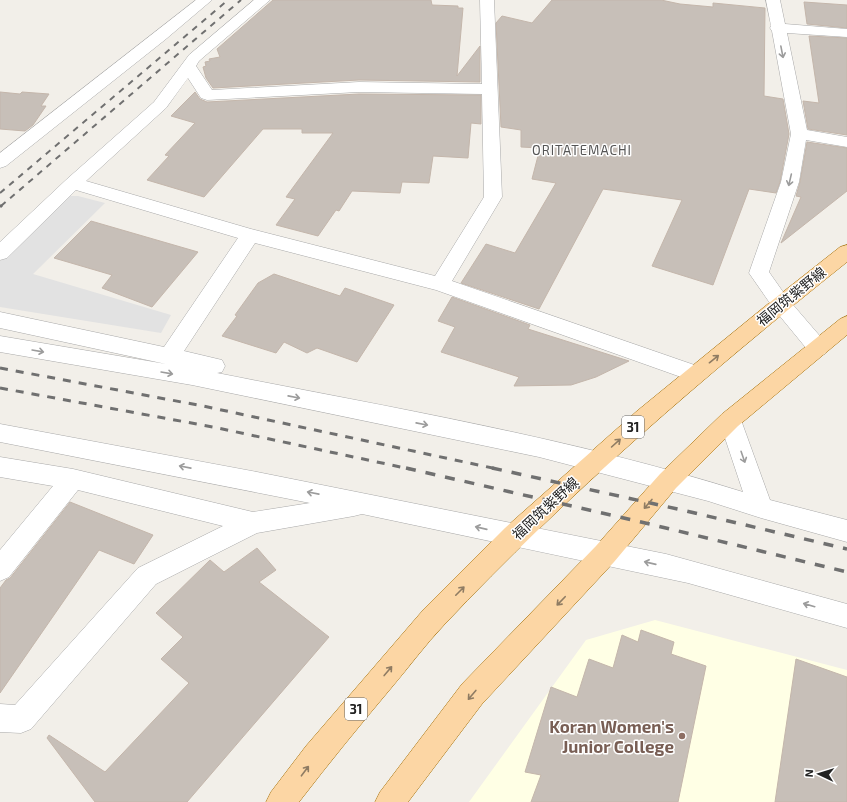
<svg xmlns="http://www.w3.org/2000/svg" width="847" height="802" viewBox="0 0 847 802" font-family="'Exo 2','Noto Sans JP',sans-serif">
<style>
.education{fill:#ffffe5}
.parking{fill:#e2e2e2}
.building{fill:#c7bfb8;stroke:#c4b6ab}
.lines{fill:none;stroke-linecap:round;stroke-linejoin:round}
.minor-casing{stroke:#a9a9a9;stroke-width:1}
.major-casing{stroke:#a06b00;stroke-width:1}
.minor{fill:#fff;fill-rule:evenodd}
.major{fill:#fcd6a4;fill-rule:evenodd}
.rail-far2{stroke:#707070;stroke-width:2;stroke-dasharray:6 6;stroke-linecap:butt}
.rail-far1{stroke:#707070;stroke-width:3;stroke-dasharray:8 8;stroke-linecap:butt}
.rail{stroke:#707070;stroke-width:3.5;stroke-dasharray:10 10;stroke-linecap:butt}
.oneway{stroke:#9c9c9c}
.oneway2{stroke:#8f7c63}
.education-dot{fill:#8d6e63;stroke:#fff;stroke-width:1.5}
.labels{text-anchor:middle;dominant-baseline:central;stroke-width:3;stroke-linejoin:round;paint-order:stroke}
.far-quarter-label{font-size:13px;letter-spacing:1px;fill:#555;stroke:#fff}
.shield{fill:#fff;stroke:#646464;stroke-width:1}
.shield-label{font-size:13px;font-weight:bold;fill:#222}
.street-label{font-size:14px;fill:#222;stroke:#fff}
.near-education-label{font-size:17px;font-weight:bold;fill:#785e54;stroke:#fff;text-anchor:end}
</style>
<rect width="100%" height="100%" fill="#f2efe9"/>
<path class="education" d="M655,620L847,670V802H469L586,640Z"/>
<path class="parking" d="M70,196H78L105,203L33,274L171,315L161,333L0,307V261Z"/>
<g class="building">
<path d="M273,0H431L432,5L458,6V8H463L457,76L480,46V82L359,80L213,88L206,78L203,67L206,66L205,62L210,61L209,59L220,57L217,49Z"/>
<path d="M552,0H661L680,4L713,7V3L765,8L764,96L783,99L789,134L780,182L776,193L749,189L713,285L652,266L682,200L603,189L539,309L461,283L486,244L515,253L556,183L532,179L540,148L521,147V130L501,127L496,23L502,16L532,23Z"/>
<path d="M804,2L847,5V28L807,24Z"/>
<path d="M809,36L847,38V135L808,129L803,101L819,103Z"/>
<path d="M0,92L20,94L22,92L49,94L41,106H46L33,125L25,131L0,129Z"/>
<path d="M195,92L200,99L207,102L359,94L481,95V124L471,123L468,158L433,156L429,183L402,182L400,193L352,191L339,211L336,210L318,236L276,225L295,199L286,197L333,133H302V129H263L204,197L147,180L169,156L165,155L195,123L171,116Z"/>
<path d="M807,142L847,148V191L781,243L801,197L796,196L800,182Z"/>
<path d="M91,221L198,252L152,307L102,288L112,275L54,258Z"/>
<path d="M274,274L340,296L345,288L394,305L357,362L317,348L307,353L284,342L276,353L222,336L237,316L235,315L258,283Z"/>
<path d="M452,297L530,325L528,329L629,361L596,377L571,385L514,386L519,377L441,352L455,327L438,321Z"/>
<path d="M70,502L153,535L134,564L99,550L0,693V588L6,580L10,578Z"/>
<path d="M257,548L276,570L259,582L329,637L187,802H95L47,738L49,735L105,772L189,683L161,659L183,637L156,613L210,560L224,572Z"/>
<path d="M641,630L674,642L671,654L706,666L678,802H531L541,775L525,772L551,687L577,697L589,659L613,668L622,635L638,642Z"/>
<path d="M796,659L847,677V802H775Z"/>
</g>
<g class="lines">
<defs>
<g id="minor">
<path d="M196,0H212L166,39L6,166L0,168V153Z"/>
<path d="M254,0H270L199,61L196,66L212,90L359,82L482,84L480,0H494L502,197L452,281L703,368L706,374L703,380L695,382L436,290L255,243L184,351L222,360L225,366L222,372L217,373C393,408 572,438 743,492L719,420L722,414L730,411L738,414L741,420L770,500L847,520V542L761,518L708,501L539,457L192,385L0,352V336L166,364L0,328V312L164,347L238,238L76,190L7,258L0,260V242L67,179L154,102L189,55ZM188,78L201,98L207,100L359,92L482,94L484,197L435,276L251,229L86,181L166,108Z"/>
<path d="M766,0H780L785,24L847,29V37L787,33L807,130L847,137V147L806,140L799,182L769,272L788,299L825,342L828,348L825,354L818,356L811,354L774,309L749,273L781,182L791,134L772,31L770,28L771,26Z"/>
<path d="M0,424L257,472L666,554L847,604V628L688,583L362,514L354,516L257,533L156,584L31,729L21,733L0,732V704L15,705L138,568L223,526L78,490L9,577L0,581V550L53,486L0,477V457L73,469L253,512L310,503L0,442Z"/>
</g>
<g id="major">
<path d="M847,245V262C706,375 568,493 444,625C425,645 409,667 392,687C360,725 329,763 299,802H266L271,792L306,746L424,609L505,528L637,411L774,299L840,247Z"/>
<path d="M847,316V335L738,426L676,488L614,562L482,704L408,802H375L380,792L462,684L596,546L660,474L722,414L840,319Z"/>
</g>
</defs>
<use href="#minor" class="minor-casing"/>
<use href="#major" class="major-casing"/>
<use href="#minor" class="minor"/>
<use href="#major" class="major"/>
<g class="rail-far2">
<path d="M0,193L228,0"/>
<path d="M1,206L241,0"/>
</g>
<g class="rail-far1">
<path d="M0,207L2,205"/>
<path d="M0,368L203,406L497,469"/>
<path d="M0,388L213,427L410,469"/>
</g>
<g class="rail">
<path d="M406,468L637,521L847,572"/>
<path d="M492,468L682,510L847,549"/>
</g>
</g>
<defs><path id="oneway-shaft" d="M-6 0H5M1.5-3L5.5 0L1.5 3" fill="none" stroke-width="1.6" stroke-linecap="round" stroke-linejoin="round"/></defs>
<g class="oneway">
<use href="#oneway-shaft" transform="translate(782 52) rotate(79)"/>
<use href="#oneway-shaft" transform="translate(790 180) rotate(103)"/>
<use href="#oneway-shaft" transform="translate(38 351) rotate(10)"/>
<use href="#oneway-shaft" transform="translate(167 373) rotate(10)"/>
<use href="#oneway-shaft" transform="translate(294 397) rotate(11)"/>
<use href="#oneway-shaft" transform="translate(422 424) rotate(11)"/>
<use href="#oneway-shaft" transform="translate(743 457) rotate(71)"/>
<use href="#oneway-shaft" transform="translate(185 467) rotate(-169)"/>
<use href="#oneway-shaft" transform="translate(313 493) rotate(-169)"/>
<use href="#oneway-shaft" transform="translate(481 528) rotate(-167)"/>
<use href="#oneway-shaft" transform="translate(650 563) rotate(-167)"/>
<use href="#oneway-shaft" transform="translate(809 605) rotate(-164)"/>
</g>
<g class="oneway2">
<use href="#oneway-shaft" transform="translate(714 359) rotate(-39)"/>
<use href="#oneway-shaft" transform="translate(616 443) rotate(-42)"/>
<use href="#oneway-shaft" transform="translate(648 504) rotate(131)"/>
<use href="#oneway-shaft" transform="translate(460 591) rotate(-45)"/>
<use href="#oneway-shaft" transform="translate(561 601) rotate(134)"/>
<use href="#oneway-shaft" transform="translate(388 671) rotate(-50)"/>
<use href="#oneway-shaft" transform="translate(472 695) rotate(130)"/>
<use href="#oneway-shaft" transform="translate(305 771) rotate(-53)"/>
</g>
<circle class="education-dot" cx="682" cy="736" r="4"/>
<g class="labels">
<g class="far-quarter-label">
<text x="582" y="150">ORITATEMACHI</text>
</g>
<g class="shield">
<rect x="622" y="416" width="22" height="22" rx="3"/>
<rect x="345" y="698" width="22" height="22" rx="3"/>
</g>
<g class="shield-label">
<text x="633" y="427">31</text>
<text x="356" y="709">31</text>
</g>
<g class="street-label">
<text transform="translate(791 296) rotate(-39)">福岡筑紫野線</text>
<text transform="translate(545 508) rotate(-43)">福岡筑紫野線</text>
</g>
<g class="near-education-label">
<text x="674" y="726">Koran Women's<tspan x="674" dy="20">Junior College</tspan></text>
</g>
</g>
<g transform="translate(819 774) rotate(274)" stroke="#ffffff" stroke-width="3" paint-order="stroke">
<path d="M0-3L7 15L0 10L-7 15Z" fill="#222222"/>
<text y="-6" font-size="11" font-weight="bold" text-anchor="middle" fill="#222222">N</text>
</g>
</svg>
